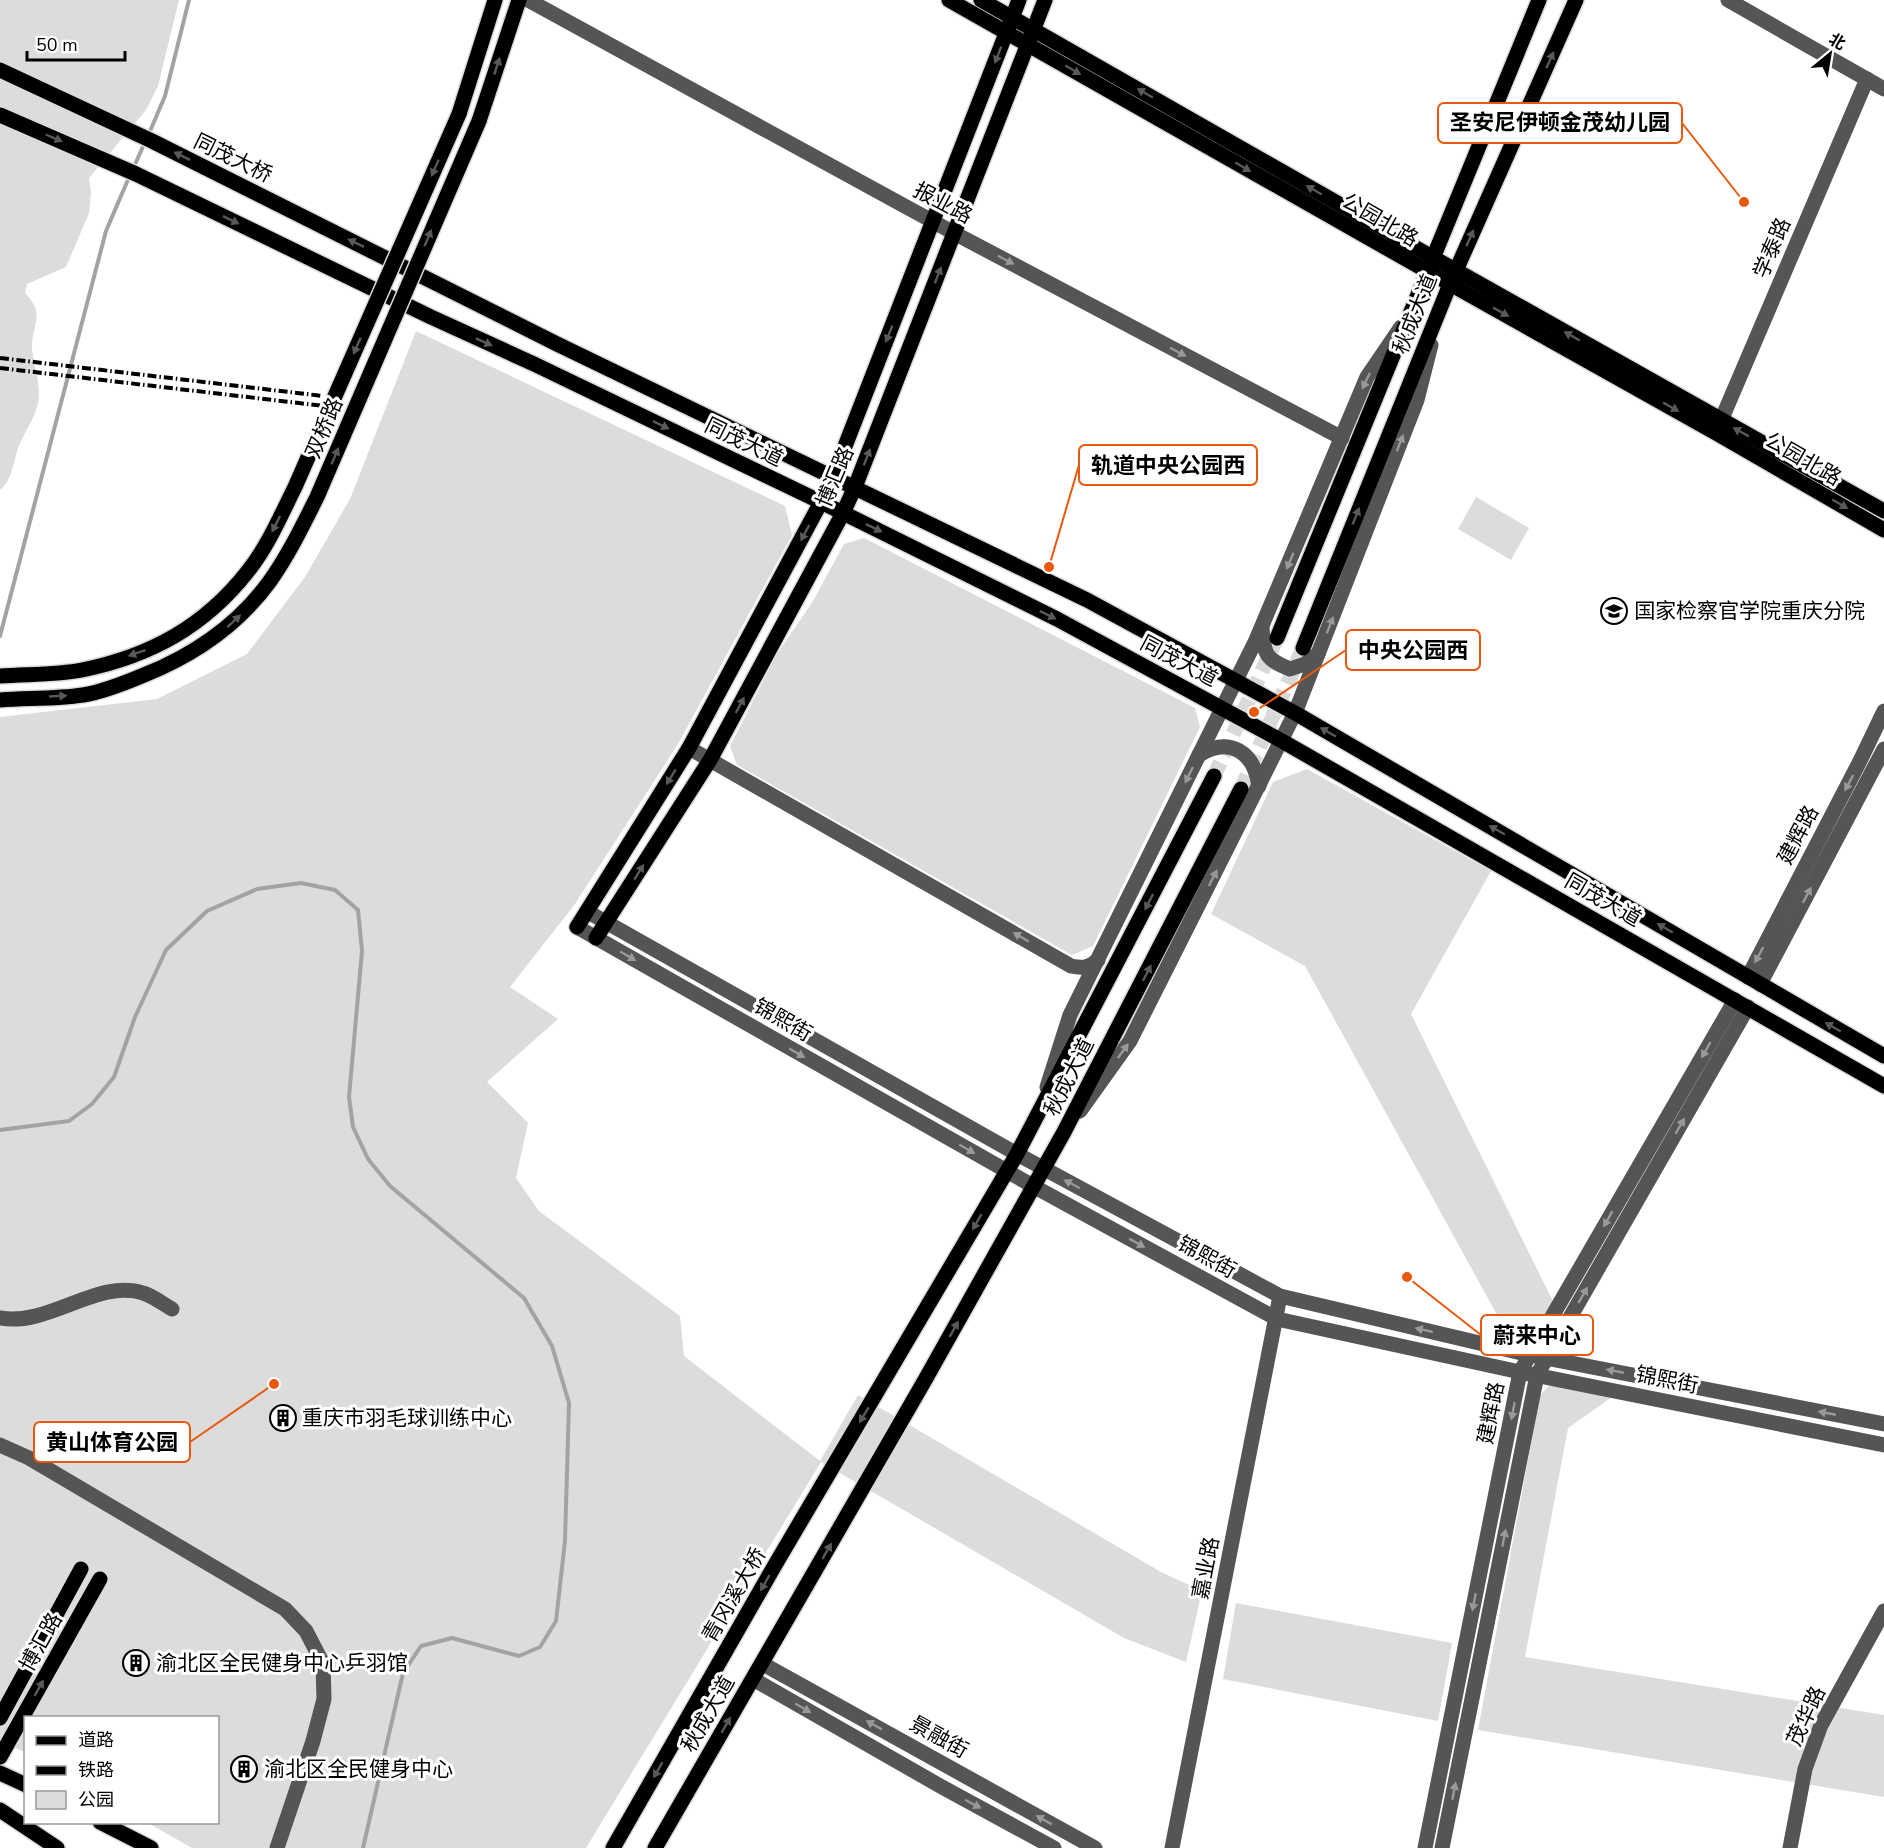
<svg xmlns="http://www.w3.org/2000/svg" width="1884" height="1848" viewBox="0 0 1884 1848" font-family="'Nunito Sans','Noto Sans SC',sans-serif">
<style>
.green{fill:#dcdcdc}
.lines{fill:none;stroke-linecap:round;stroke-linejoin:round}
.stream{stroke:#a3a3a3;stroke-width:4}
.major-tunnel{stroke:#d9d9d9;stroke-width:15;stroke-dasharray:15 8;stroke-linecap:butt}
.major-casing{stroke:#dbdbdb;stroke-width:18}
.minor{stroke:#555;stroke-width:15}
.major{stroke:#000;stroke-width:15}
.rail{stroke:#000;stroke-width:4;stroke-dasharray:9 3 1.5 3;stroke-linecap:butt}
.major-bridge-casing{stroke:#dbdbdb;stroke-width:18;stroke-linecap:butt}
.major-bridge{stroke:#000;stroke-width:15}
.oneway{fill:#595959}
.oneway2{fill:#999}
.labels{text-anchor:middle;dominant-baseline:central;stroke-width:6;stroke-linejoin:round;paint-order:stroke}
.street-label{font-size:21px;fill:#000;stroke:#fff}
.poi-label{font-size:21px;fill:#000;stroke:#fff;text-anchor:start}
.leader{fill:none;stroke:#e8590c;stroke-width:2}
.callout-dot{fill:#e8590c;stroke:#fff;stroke-width:2}
.callout{fill:#fff;stroke:#e8590c;stroke-width:2}
.callout-label{font-size:22px;text-anchor:middle;font-weight:bold;fill:#000}
</style>
<rect width="100%" height="100%" fill="#fff"/>
<g class="green">
<path d="M0,0H179L158,86L146,110L89,178L91,192L89,213L66,267L27,284L25,293C47,316 31,324 32,349C34,365 39,380 39,396C38,413 27,428 20,443C13,459 14,478 0,490Z"/>
<path d="M416,331L785,506L792,535L678,744L575,904L510,987L558,1019L487,1082L528,1123L516,1178L539,1211L680,1316L684,1356L820,1461L858,1395L1161,1572L1202,1591L1186,1662L1124,1638L821,1462L586,1848H192L148,1823L218,1822V1718H26L25,1752L0,1742V717L157,699L247,654L305,577L350,499Z"/>
<path d="M1476,497L1529,528L1511,560L1458,529Z"/>
<path d="M864,538L1195,708L1200,727L1093,946L1072,955L737,765L730,746L777,654L813,601L844,544Z"/>
<path d="M1307,769L1491,871L1411,1014L1578,1352L1512,1342L1305,966L1211,914L1273,782Z"/>
<path d="M1550,1385L1612,1397L1568,1428L1525,1657L1884,1715V1797L1478,1730L1540,1395Z"/>
<path d="M1236,1603L1452,1643L1438,1721L1223,1679Z"/>
</g>
<g class="lines">
<g class="stream">
<path d="M148,136L165,96L189,0"/>
<path d="M133,169L145,142"/>
<path d="M0,636L106,231L130,175"/>
<path d="M0,1130L69,1121L92,1104L114,1077L135,1017L166,950L207,911L257,889L301,883L335,890L358,910L362,951L349,1097L353,1127L368,1159L390,1186L524,1298L552,1346L569,1403L565,1541L556,1621L540,1647L519,1656L452,1638L421,1646L403,1673L363,1848"/>
</g>
<g class="major-tunnel">
<path d="M1214,776L1277,638"/>
<path d="M1241,789L1303,648"/>
</g>
<defs>
<g id="major">
<path d="M949,0L1427,271L1716,433L1884,530"/>
<path d="M981,0L1432,257L1884,511"/>
<path d="M0,70L152,141L557,344L1087,600L1295,713L1884,1056"/>
<path d="M459,114L495,0"/>
<path d="M0,115L136,174L431,317L534,364L821,502L1057,619L1282,741L1884,1086"/>
<path d="M479,121L519,0"/>
<path d="M1277,638L1539,0"/>
<path d="M1303,648L1450,284L1576,0"/>
<path d="M577,927L689,748L821,502L833,477L1019,0"/>
<path d="M596,938L710,760L843,513L855,487L1045,0"/>
<path d="M0,1718L81,1569"/>
<path d="M0,1757L100,1579"/>
<path d="M0,1773L26,1785"/>
<path d="M0,1810L57,1848"/>
<path d="M100,1822L151,1848"/>
<path d="M613,1848L775,1565L1017,1154L1214,776"/>
<path d="M655,1848L925,1380L1064,1132L1241,789"/>
</g>
</defs>
<use href="#major" class="major-casing"/>
<g class="minor">
<path d="M528,0L954,233L1342,438"/>
<path d="M1728,0L1884,89"/>
<path d="M1717,430L1867,79"/>
<path d="M1262,628C1264,654 1265,659 1290,669L1305,664L1318,654"/>
<path d="M689,748L1071,966C1084,969 1089,967 1098,960"/>
<path d="M1199,755C1230,736 1254,752 1259,786"/>
<path d="M588,912L1017,1154L1280,1296L1530,1355L1884,1424"/>
<path d="M577,927L1033,1186L1277,1319L1520,1372L1884,1445"/>
<path d="M1748,977L1860,761L1884,711"/>
<path d="M1760,984L1884,749"/>
<path d="M1047,1087L1070,1015L1256,640L1367,377L1401,327"/>
<path d="M1080,1111L1130,1041L1295,713L1417,400L1431,345"/>
<path d="M0,1318C49,1327 98,1278 143,1293C153,1296 163,1304 172,1309"/>
<path d="M0,1445L29,1458L285,1609L306,1631L323,1664L324,1699L313,1741L277,1848"/>
<path d="M763,1664L1095,1848"/>
<path d="M753,1679L942,1787L1054,1848"/>
<path d="M1172,1848L1280,1296"/>
<path d="M1425,1848L1520,1372L1735,1000"/>
<path d="M1442,1848L1537,1375L1748,1007"/>
<path d="M1790,1848L1805,1769L1821,1725L1884,1611"/>
</g>
<use href="#major" class="major"/>
<g class="rail">
<path d="M0,358L323,396"/>
<path d="M0,368L324,406"/>
</g>
<defs>
<g id="major-bridge">
<path d="M0,676C26,674 58,675 82,670C151,656 205,626 248,571C268,546 281,515 295,487L459,114"/>
<path d="M0,700C27,698 56,699 83,695C103,692 125,683 144,675C194,655 238,625 270,581C289,554 303,525 317,497L479,121"/>
</g>
</defs>
<use href="#major-bridge" class="major-bridge-casing"/>
<use href="#major-bridge" class="major-bridge"/>
</g>
<defs><path id="oneway-solid" d="M-6-.8H1V-3.2L6.5 0L1 3.2V.8H-6Z" transform="scale(1.5)"/></defs>
<g class="oneway">
<use href="#oneway-solid" transform="translate(998 55) rotate(111)"/>
<use href="#oneway-solid" transform="translate(1550 60) rotate(-66)"/>
<use href="#oneway-solid" transform="translate(497 66) rotate(-72)"/>
<use href="#oneway-solid" transform="translate(1073 70) rotate(30)"/>
<use href="#oneway-solid" transform="translate(1145 93) rotate(-150)"/>
<use href="#oneway-solid" transform="translate(54 138) rotate(23)"/>
<use href="#oneway-solid" transform="translate(182 156) rotate(-154)"/>
<use href="#oneway-solid" transform="translate(1243 167) rotate(30)"/>
<use href="#oneway-solid" transform="translate(435 168) rotate(114)"/>
<use href="#oneway-solid" transform="translate(1314 190) rotate(-150)"/>
<use href="#oneway-solid" transform="translate(231 220) rotate(26)"/>
<use href="#oneway-solid" transform="translate(428 238) rotate(-67)"/>
<use href="#oneway-solid" transform="translate(1470 238) rotate(-66)"/>
<use href="#oneway-solid" transform="translate(356 243) rotate(-154)"/>
<use href="#oneway-solid" transform="translate(938 275) rotate(-69)"/>
<use href="#oneway-solid" transform="translate(1501 312) rotate(29)"/>
<use href="#oneway-solid" transform="translate(889 334) rotate(112)"/>
<use href="#oneway-solid" transform="translate(1572 336) rotate(-150)"/>
<use href="#oneway-solid" transform="translate(484 342) rotate(24)"/>
<use href="#oneway-solid" transform="translate(357 346) rotate(114)"/>
<use href="#oneway-solid" transform="translate(1671 407) rotate(29)"/>
<use href="#oneway-solid" transform="translate(661 425) rotate(26)"/>
<use href="#oneway-solid" transform="translate(1741 432) rotate(-151)"/>
<use href="#oneway-solid" transform="translate(335 456) rotate(-67)"/>
<use href="#oneway-solid" transform="translate(867 457) rotate(-69)"/>
<use href="#oneway-solid" transform="translate(1840 504) rotate(30)"/>
<use href="#oneway-solid" transform="translate(1356 516) rotate(-68)"/>
<use href="#oneway-solid" transform="translate(276 524) rotate(117)"/>
<use href="#oneway-solid" transform="translate(874 528) rotate(26)"/>
<use href="#oneway-solid" transform="translate(805 533) rotate(118)"/>
<use href="#oneway-solid" transform="translate(1048 615) rotate(26)"/>
<use href="#oneway-solid" transform="translate(234 621) rotate(-43)"/>
<use href="#oneway-solid" transform="translate(137 653) rotate(161)"/>
<use href="#oneway-solid" transform="translate(58 696) rotate(-3)"/>
<use href="#oneway-solid" transform="translate(740 705) rotate(-62)"/>
<use href="#oneway-solid" transform="translate(1328 732) rotate(-150)"/>
<use href="#oneway-solid" transform="translate(671 777) rotate(122)"/>
<use href="#oneway-solid" transform="translate(1497 830) rotate(-150)"/>
<use href="#oneway-solid" transform="translate(639 872) rotate(-58)"/>
<use href="#oneway-solid" transform="translate(1149 902) rotate(117)"/>
<use href="#oneway-solid" transform="translate(1665 928) rotate(-150)"/>
<use href="#oneway-solid" transform="translate(1147 973) rotate(-63)"/>
<use href="#oneway-solid" transform="translate(1833 1027) rotate(-150)"/>
<use href="#oneway-solid" transform="translate(977 1222) rotate(120)"/>
<use href="#oneway-solid" transform="translate(954 1329) rotate(-61)"/>
<use href="#oneway-solid" transform="translate(864 1415) rotate(121)"/>
<use href="#oneway-solid" transform="translate(827 1551) rotate(-60)"/>
<use href="#oneway-solid" transform="translate(765 1583) rotate(120)"/>
<use href="#oneway-solid" transform="translate(39 1688) rotate(-61)"/>
<use href="#oneway-solid" transform="translate(726 1725) rotate(-60)"/>
<use href="#oneway-solid" transform="translate(658 1770) rotate(120)"/>
</g>
<g class="oneway2">
<use href="#oneway-solid" transform="translate(1006 260) rotate(28)"/>
<use href="#oneway-solid" transform="translate(1178 352) rotate(28)"/>
<use href="#oneway-solid" transform="translate(1366 381) rotate(116)"/>
<use href="#oneway-solid" transform="translate(1400 443) rotate(-69)"/>
<use href="#oneway-solid" transform="translate(1290 561) rotate(113)"/>
<use href="#oneway-solid" transform="translate(1330 625) rotate(-69)"/>
<use href="#oneway-solid" transform="translate(1189 775) rotate(116)"/>
<use href="#oneway-solid" transform="translate(1849 783) rotate(118)"/>
<use href="#oneway-solid" transform="translate(1213 878) rotate(-63)"/>
<use href="#oneway-solid" transform="translate(1807 895) rotate(-62)"/>
<use href="#oneway-solid" transform="translate(1021 937) rotate(-150)"/>
<use href="#oneway-solid" transform="translate(1759 955) rotate(118)"/>
<use href="#oneway-solid" transform="translate(628 956) rotate(30)"/>
<use href="#oneway-solid" transform="translate(1706 1050) rotate(120)"/>
<use href="#oneway-solid" transform="translate(1123 1051) rotate(-54)"/>
<use href="#oneway-solid" transform="translate(797 1053) rotate(30)"/>
<use href="#oneway-solid" transform="translate(1680 1126) rotate(-60)"/>
<use href="#oneway-solid" transform="translate(967 1149) rotate(30)"/>
<use href="#oneway-solid" transform="translate(1072 1184) rotate(-152)"/>
<use href="#oneway-solid" transform="translate(1608 1219) rotate(120)"/>
<use href="#oneway-solid" transform="translate(1137 1243) rotate(29)"/>
<use href="#oneway-solid" transform="translate(1583 1295) rotate(-60)"/>
<use href="#oneway-solid" transform="translate(1424 1330) rotate(-167)"/>
<use href="#oneway-solid" transform="translate(1615 1371) rotate(-169)"/>
<use href="#oneway-solid" transform="translate(1513 1411) rotate(101)"/>
<use href="#oneway-solid" transform="translate(1827 1413) rotate(-169)"/>
<use href="#oneway-solid" transform="translate(1504 1538) rotate(-79)"/>
<use href="#oneway-solid" transform="translate(1474 1602) rotate(101)"/>
<use href="#oneway-solid" transform="translate(803 1708) rotate(30)"/>
<use href="#oneway-solid" transform="translate(874 1725) rotate(-151)"/>
<use href="#oneway-solid" transform="translate(1454 1791) rotate(-79)"/>
<use href="#oneway-solid" transform="translate(973 1804) rotate(28)"/>
<use href="#oneway-solid" transform="translate(1044 1820) rotate(-151)"/>
</g>
<defs>
<symbol id="university-ring" viewBox="-11 -11 22 22"><circle r="9.5" fill="#fff" stroke="#000" stroke-width="1.5"/><path d="M0-5L7-2L0 1L-7-2ZM-4 1L0 2.5L4 1V4Q0 6-4 4Z" fill="#000"/></symbol>
<symbol id="building-ring" viewBox="-11 -11 22 22"><circle r="9.5" fill="#fff" stroke="#000" stroke-width="1.5"/><path d="M-4-6H4V6H1V3H-1V6H-4ZM-2.5-4.3h1.7v1.8h-1.7ZM.8-4.3h1.7v1.8H.8ZM-2.5-1h1.7V.8h-1.7ZM.8-1h1.7V.8H.8Z" fill="#000"/></symbol>
</defs>
<g fill-rule="evenodd">
<use href="#university-ring" x="1599" y="596" width="30" height="30"/>
<use href="#building-ring" x="268" y="1403" width="30" height="30"/>
<use href="#building-ring" x="121" y="1648" width="30" height="30"/>
<use href="#building-ring" x="229" y="1754" width="30" height="30"/>
</g>
<g class="labels">
<g class="street-label">
<text transform="translate(233 158) rotate(26)">同茂大桥</text>
<text transform="translate(943 203) rotate(28)">报业路</text>
<text transform="translate(1380 220) rotate(30)">公园北路</text>
<text transform="translate(1772 248) rotate(-67)">学泰路</text>
<text transform="translate(1415 314) rotate(-68)">秋成大道</text>
<text transform="translate(324 428) rotate(-67)">双桥路</text>
<text transform="translate(744 442) rotate(26)">同茂大道</text>
<text transform="translate(1803 459) rotate(30)">公园北路</text>
<text transform="translate(835 477) rotate(-67)">博汇路</text>
<text transform="translate(1179 661) rotate(28)">同茂大道</text>
<text transform="translate(1798 835) rotate(-62)">建辉路</text>
<text transform="translate(1603 900) rotate(30)">同茂大道</text>
<text transform="translate(783 1020) rotate(30)">锦熙街</text>
<text transform="translate(1069 1077) rotate(-63)">秋成大道</text>
<text transform="translate(1207 1257) rotate(29)">锦熙街</text>
<text transform="translate(1667 1380) rotate(11)">锦熙街</text>
<text transform="translate(1491 1413) rotate(-79)">建辉路</text>
<text transform="translate(1206 1568) rotate(-79)">嘉业路</text>
<text transform="translate(734 1595) rotate(-60)">青冈溪大桥</text>
<text transform="translate(41 1642) rotate(-61)">博汇路</text>
<text transform="translate(708 1714) rotate(-60)">秋成大道</text>
<text transform="translate(1806 1716) rotate(-65)">茂华路</text>
<text transform="translate(939 1737) rotate(29)">景融街</text>
</g>
<g class="poi-label">
<text x="1634" y="611">国家检察官学院重庆分院</text>
<text x="302" y="1418">重庆市羽毛球训练中心</text>
<text x="156" y="1663">渝北区全民健身中心乒羽馆</text>
<text x="264" y="1769">渝北区全民健身中心</text>
</g>
</g>
<path class="leader" d="M1744 202L1682 123M1049 567L1079 465M1254 712L1346 650M1407 1277L1481 1335M274 1384L190 1442"/>
<g class="callout-dot">
<circle cx="1744" cy="202" r="6"/>
<circle cx="1049" cy="567" r="6"/>
<circle cx="1254" cy="712" r="6"/>
<circle cx="1407" cy="1277" r="6"/>
<circle cx="274" cy="1384" r="6"/>
</g>
<g class="callout">
<rect x="1438" y="103" width="244" height="40" rx="6"/>
<rect x="1079" y="445" width="178" height="40" rx="6"/>
<rect x="1346" y="630" width="134" height="40" rx="6"/>
<rect x="1481" y="1315" width="112" height="40" rx="6"/>
<rect x="34" y="1422" width="156" height="40" rx="6"/>
</g>
<g class="callout-label">
<text x="1560" y="130">圣安尼伊顿金茂幼儿园</text>
<text x="1168" y="473">轨道中央公园西</text>
<text x="1413" y="658">中央公园西</text>
<text x="1537" y="1343">蔚来中心</text>
<text x="112" y="1450">黄山体育公园</text>
</g>
<rect x="24" y="1716" width="195" height="108" fill="#ffffff" stroke="#999999" stroke-width="1.5"/>
<rect x="36" y="1736" width="30" height="9" fill="#000000" stroke="#999999" stroke-width="1.5"/>
<text x="78" y="1746" font-size="18" fill="#000000">道路</text>
<rect x="36" y="1766" width="30" height="9" fill="#000000" stroke="#999999" stroke-width="1.5"/>
<text x="78" y="1776" font-size="18" fill="#000000">铁路</text>
<rect x="36" y="1791" width="30" height="18" fill="#dcdcdc" stroke="#999999" stroke-width="1.5"/>
<text x="78" y="1806" font-size="18" fill="#000000">公园</text>
<g transform="translate(1830 54) rotate(30)" stroke="#ffffff" stroke-width="4.5" paint-order="stroke">
<path d="M0-4.5L10 22L0 15L-10 22Z" fill="#000000"/>
<text y="-9" font-size="16" font-weight="bold" text-anchor="middle" fill="#000000">北</text>
</g>
<path d="M27 51v9h98v-9" fill="none" stroke="#000000" stroke-width="3"/>
<text x="36" y="51" font-size="18" fill="#000000" stroke="#ffffff" stroke-width="4.5" paint-order="stroke">50 m</text>
</svg>
